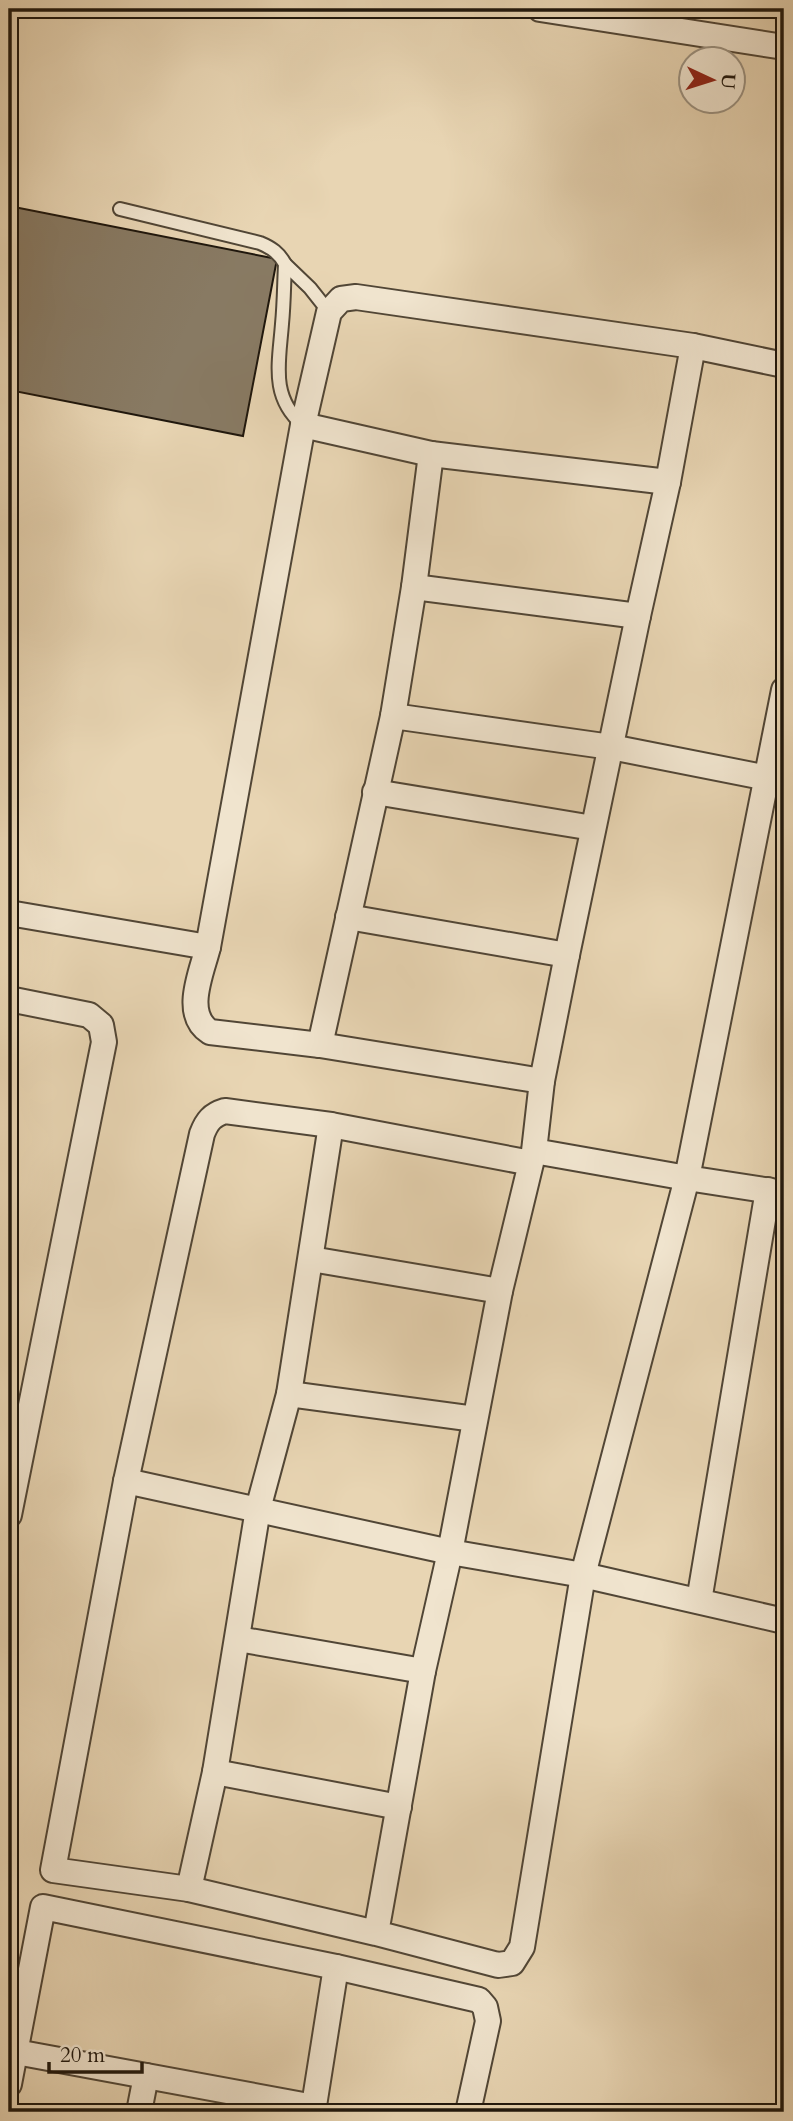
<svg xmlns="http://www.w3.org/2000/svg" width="793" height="2121" viewBox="0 0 793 2121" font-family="Cardo,serif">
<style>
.building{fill:#887a63;stroke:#1f170d;stroke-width:2}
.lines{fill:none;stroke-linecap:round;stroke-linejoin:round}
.service-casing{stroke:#514636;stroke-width:16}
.minor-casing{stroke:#514636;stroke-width:28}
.service{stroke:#f0e4ce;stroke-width:12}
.minor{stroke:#f0e4ce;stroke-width:24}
</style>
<rect width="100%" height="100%" fill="#e8d5b3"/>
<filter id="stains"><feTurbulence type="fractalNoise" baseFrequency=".00286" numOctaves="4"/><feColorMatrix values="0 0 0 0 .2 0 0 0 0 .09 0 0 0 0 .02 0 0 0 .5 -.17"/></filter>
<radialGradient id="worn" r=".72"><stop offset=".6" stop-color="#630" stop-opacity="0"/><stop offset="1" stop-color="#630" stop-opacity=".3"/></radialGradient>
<path class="building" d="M9,206L277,259L243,436L9,390Z"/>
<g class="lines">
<defs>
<g id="service">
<path d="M120,209L260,243C272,248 279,253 285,264C284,284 284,304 282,324C279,363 270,397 303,425"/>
<path d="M285,264L310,288L329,312"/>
</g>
<g id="minor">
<path d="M540,9L784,47"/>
<path d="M303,425L431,454L668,482"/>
<path d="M414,587L638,616"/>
<path d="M784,690L687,1178L784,1193"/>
<path d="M393,716L611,747L768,778"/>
<path d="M375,792L593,828"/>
<path d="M9,913L208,947"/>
<path d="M348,917L567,955"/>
<path d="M9,999L89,1015L101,1025L104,1042L9,1515"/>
<path d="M320,1045L393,716L414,587L431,454"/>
<path d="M542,1081L320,1045L210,1032C182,1014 202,972 208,947L303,425L329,312L341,299L356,297L693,346L784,365"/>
<path d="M311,1259L500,1291"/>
<path d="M289,1394L475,1419"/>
<path d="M126,1481L450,1552L583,1575L784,1621"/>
<path d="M699,1601L768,1190"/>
<path d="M238,1639L423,1671"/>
<path d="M215,1772L399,1807"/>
<path d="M189,1889L215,1772L258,1509L289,1394L331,1125"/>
<path d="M376,1933L423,1671L450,1552L500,1291L531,1163L331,1125L225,1111C212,1115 207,1121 202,1134L126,1481L53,1870L189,1889L376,1933L498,1965L512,1963L522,1947L583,1575L687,1178L534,1151L542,1081L567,955L638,616L668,482L693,346"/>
<path d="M16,2052L314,2107"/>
<path d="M9,2084L43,1907L336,1967L479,2000L485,2007L488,2021L468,2112"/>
<path d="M139,2112L146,2076"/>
<path d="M313,2112L336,1967"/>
</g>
</defs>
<use href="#service" class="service-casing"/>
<use href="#minor" class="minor-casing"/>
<use href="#service" class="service"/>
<use href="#minor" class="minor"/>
</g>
<rect width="793" height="2121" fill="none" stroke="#e8d5b3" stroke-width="35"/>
<rect x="10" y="10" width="772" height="2100" fill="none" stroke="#1f170d" stroke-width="3.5"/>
<rect x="18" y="18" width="758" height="2086" fill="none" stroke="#1f170d" stroke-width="2"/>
<g transform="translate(712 80) rotate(94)"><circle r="33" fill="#f0e4ce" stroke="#9c9281" stroke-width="2"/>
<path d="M0-5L12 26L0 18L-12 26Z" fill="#8f2418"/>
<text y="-10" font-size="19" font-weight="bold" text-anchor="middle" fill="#1f170d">U</text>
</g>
<path d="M49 2062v10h93v-10" fill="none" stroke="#1f170d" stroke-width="3.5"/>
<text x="60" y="2062" font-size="21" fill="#1f170d" stroke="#f0e4ce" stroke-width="5" paint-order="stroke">20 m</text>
<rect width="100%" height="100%" filter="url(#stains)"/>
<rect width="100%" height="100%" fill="url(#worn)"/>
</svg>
